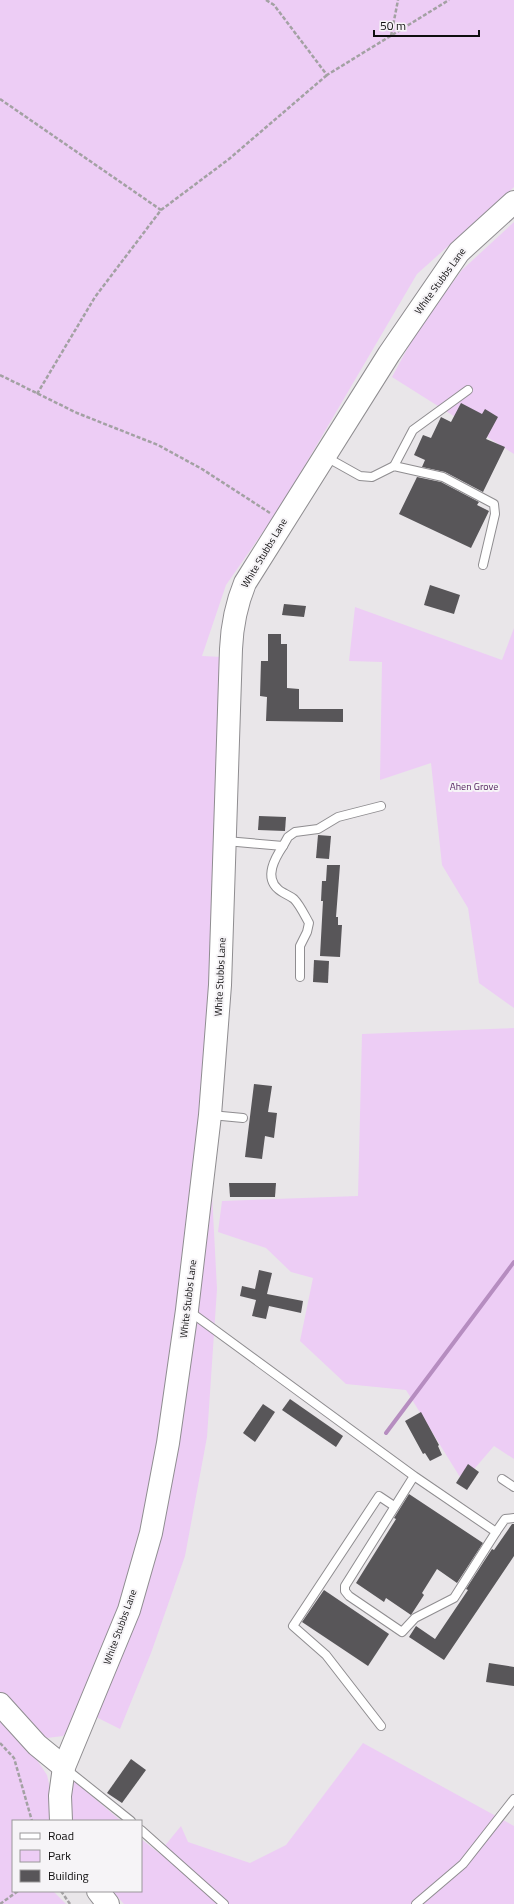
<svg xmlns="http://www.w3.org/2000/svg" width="514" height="1904" viewBox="0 0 514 1904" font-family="'Titillium Web',sans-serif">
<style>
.green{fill:#edcdf5}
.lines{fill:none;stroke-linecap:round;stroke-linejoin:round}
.stream{stroke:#b68dc0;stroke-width:4}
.building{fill:#585659}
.lane-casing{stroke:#8f8d90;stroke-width:10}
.secondary-casing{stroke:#8f8d90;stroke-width:24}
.path{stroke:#a3a1a3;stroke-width:2.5;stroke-dasharray:4 2;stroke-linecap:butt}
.lane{stroke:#fff;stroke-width:8}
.secondary{stroke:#fff;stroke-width:22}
.labels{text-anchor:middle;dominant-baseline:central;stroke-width:4;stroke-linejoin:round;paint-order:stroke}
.street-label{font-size:10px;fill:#0f0e0f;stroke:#f6f4f7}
.park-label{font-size:10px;fill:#501e5c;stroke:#f6f4f7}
</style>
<rect width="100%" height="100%" fill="#e9e6e9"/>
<g class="green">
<path d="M0,0H514V187L417,274L281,506L226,585L202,656L222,657L209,1046L165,1439L130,1588L72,1724L63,1736L47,1738L38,1736L0,1696Z"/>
<path d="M514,222V454L392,377L418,329L462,270Z"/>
<path d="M355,607L502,660L514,628V1008L479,983L468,908L442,865L431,763L380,780L382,662L349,661Z"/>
<path d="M514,1028V1459L494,1446L463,1482L406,1390L346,1384L300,1341L313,1278L291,1272L266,1248L218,1232L222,1201L358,1196L362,1034Z"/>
<path d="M212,1194L217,1289L207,1437L185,1556L151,1653L120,1729L96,1717L133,1621L203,1253Z"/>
<path d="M0,1714L22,1738L47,1775L54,1805L55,1821H13V1891H53L66,1904H0Z"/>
<path d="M363,1743L514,1826V1904H124L112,1891H141V1839L159,1853L181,1826L188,1842L250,1863L286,1845Z"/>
<path d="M72,1779L121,1821H72L68,1800Z"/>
</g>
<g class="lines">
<path class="stream" d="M386,1433L514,1262"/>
</g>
<g class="building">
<path d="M461,403L482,414L485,409L498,417L486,439L505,447L483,492L445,472L422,467L425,460L414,455L423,435L431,438L441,417L451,422Z"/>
<path d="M417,477L441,482L479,502L477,505L489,511L471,548L399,514Z"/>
<path d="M430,585L460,595L454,614L424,605Z"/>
<path d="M284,604L306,606L304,617L282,615Z"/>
<path d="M268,634H281V644H287V688L299,689V709H343V722L266,721L267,697L260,696L261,661H268Z"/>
<path d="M259,816L286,817L285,831L258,830Z"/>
<path d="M318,835L331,836L329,859L316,858Z"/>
<path d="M327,865H340L336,917H338V925H342L340,957L320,956L323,901H321L322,881H326Z"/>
<path d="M314,960L329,961L328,983L313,982Z"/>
<path d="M254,1084L272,1086L268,1112L277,1113L274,1138L265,1136L262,1159L245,1157Z"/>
<path d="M229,1183H276L275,1197H230Z"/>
<path d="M259,1270L272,1273L267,1294L303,1301L301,1313L269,1306L266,1319L252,1316L256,1300L240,1296L242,1286L255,1289Z"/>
<path d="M290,1399L343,1436L336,1447L282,1410Z"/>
<path d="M263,1404L275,1412L255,1442L243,1433Z"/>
<path d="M421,1412L439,1445L438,1446L442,1455L430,1461L425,1453L423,1454L405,1421Z"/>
<path d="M468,1464L479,1472L467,1490L456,1483Z"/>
<path d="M409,1494L483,1543L457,1583L437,1569L422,1593L424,1595L411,1615L386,1598L384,1602L356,1583L396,1519L394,1518Z"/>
<path d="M512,1524H514V1556L444,1660L409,1637L416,1626L435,1639L468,1590L466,1589L492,1549L494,1550Z"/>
<path d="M324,1590L389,1634L368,1666L302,1622Z"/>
<path d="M489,1663L514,1667V1686L486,1682Z"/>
<path d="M131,1759L146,1770L122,1803L107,1793Z"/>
</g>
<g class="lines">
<defs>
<g id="lane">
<path d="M326,457L360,476L372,477L394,466L443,477L494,504L495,514L483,565"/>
<path d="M394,466L413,430L468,390"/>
<path d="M226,841L283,846L288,837L295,832L318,829L338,817L381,806"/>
<path d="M283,846C275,858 264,877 278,889C282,893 289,895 294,899C300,905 305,916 309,923L307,932L300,946V977"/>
<path d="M211,1115L243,1118"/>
<path d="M189,1311L414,1476L496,1532L454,1598L415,1618L402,1632L349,1596L345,1591V1586L414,1476"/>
<path d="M502,1479L514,1487"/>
<path d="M496,1532L505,1519L514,1518"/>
<path d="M381,1726L326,1655L293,1626L379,1496L394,1506"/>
<path d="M66,1769L131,1821"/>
<path d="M141,1830L224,1904"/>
<path d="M416,1904L463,1864L514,1799"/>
</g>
<g id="secondary">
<path d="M0,1704L37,1745L64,1767"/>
<path d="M61,1821L60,1796L64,1767L129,1610L151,1533L168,1443L187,1310L210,1115L220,985L231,649C232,625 236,605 245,583L389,354L459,252L514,202"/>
<path d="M98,1891L108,1904"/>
</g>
</defs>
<use href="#lane" class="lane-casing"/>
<use href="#secondary" class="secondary-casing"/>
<g class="path">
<path d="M266,0L274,5L327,75L449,0"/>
<path d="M391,36L398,0"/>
<path d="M0,99L161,210"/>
<path d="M0,375L77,413L158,445L202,469L270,513"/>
<path d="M37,394L95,297L161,210L229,159L327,75"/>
<path d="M0,1743L14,1758L32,1821"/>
<path d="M61,1891L70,1904"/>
<path d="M0,1904L18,1891"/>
</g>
<use href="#lane" class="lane"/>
<use href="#secondary" class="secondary"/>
</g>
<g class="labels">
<g class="street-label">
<text transform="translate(440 281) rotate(-54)">White Stubbs Lane</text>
<text transform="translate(264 553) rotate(-59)">White Stubbs Lane</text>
<text transform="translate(220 977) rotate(-87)">White Stubbs Lane</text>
<text transform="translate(188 1299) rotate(-83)">White Stubbs Lane</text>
<text transform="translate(120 1627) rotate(-70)">White Stubbs Lane</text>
</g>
<g class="park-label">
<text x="474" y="786">Ahen Grove</text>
</g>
</g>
<rect x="12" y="1820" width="130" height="72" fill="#f6f4f7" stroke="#9a989a"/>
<rect x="20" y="1833" width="20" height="6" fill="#ffffff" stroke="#9a989a"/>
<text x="48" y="1840" font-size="12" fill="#0f0e0f">Road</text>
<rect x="20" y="1850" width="20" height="12" fill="#edcdf5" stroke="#9a989a"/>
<text x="48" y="1860" font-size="12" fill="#0f0e0f">Park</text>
<rect x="20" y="1870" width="20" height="12" fill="#585659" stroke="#9a989a"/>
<text x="48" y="1880" font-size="12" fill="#0f0e0f">Building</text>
<path d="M374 30v6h105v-6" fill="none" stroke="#0f0e0f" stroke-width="2"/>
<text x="380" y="30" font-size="12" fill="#0f0e0f" stroke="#f6f4f7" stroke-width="3" paint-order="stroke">50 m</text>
</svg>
